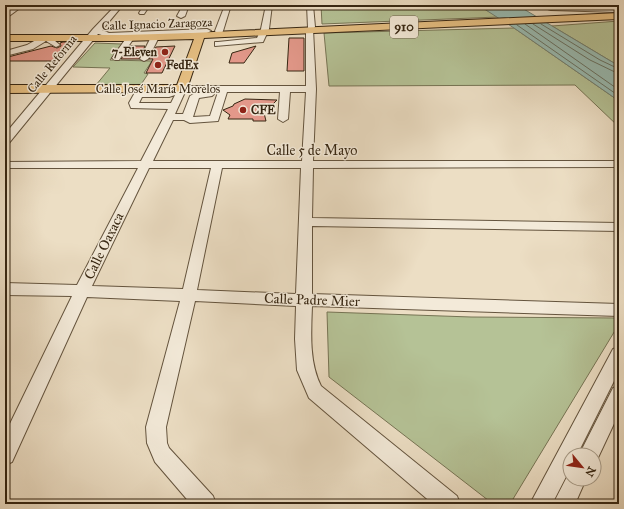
<svg xmlns="http://www.w3.org/2000/svg" width="624" height="509" viewBox="0 0 624 509" font-family="'IM FELL Great Primer',serif">
<style>
.green{fill:#b5c296;stroke:#767454}
.water{fill:#99bcb3;stroke:#718073}
.lines{fill:none;stroke-linecap:round;stroke-linejoin:round}
.shore{stroke:#687162;stroke-width:1}
.building{fill:#e3988a;stroke:#362612}
.minor-casing{stroke:#64543e;stroke-width:2}
.major-casing{stroke:#362612;stroke-width:2}
.minor{fill:#f3ead9;fill-rule:evenodd}
.major{fill:#e6bf82;fill-rule:evenodd}
.poi-dot{fill:#8f2418;stroke:#f3ead9;stroke-width:1.5}
.labels{text-anchor:middle;dominant-baseline:central;stroke-width:3;stroke-linejoin:round;paint-order:stroke}
.far-street-label{font-size:12px;fill:#362612;stroke:#f3ead9}
.far-poi-label{font-size:12px;font-weight:bold;fill:#362612;stroke:#f3ead9;text-anchor:start}
.shield{fill:#f3ead9;stroke:#6f614e;stroke-width:1}
.shield-label{font-size:13px;font-weight:bold;fill:#362612}
.street-label{font-size:14px;fill:#362612;stroke:#f3ead9}
</style>
<rect width="100%" height="100%" fill="#ecdec4"/>
<filter id="stains"><feTurbulence type="fractalNoise" baseFrequency=".005" numOctaves="4"/><feColorMatrix values="0 0 0 0 .2 0 0 0 0 .09 0 0 0 0 .02 0 0 0 .5 -.17"/></filter>
<radialGradient id="worn" r=".72"><stop offset=".6" stop-color="#630" stop-opacity="0"/><stop offset="1" stop-color="#630" stop-opacity=".3"/></radialGradient>
<g class="green">
<path d="M321,5H478L498,17L322,24Z"/>
<path d="M619,21V66L552,26Z"/>
<path d="M514,28L619,101V127L575,85L329,86L324,33Z"/>
<path d="M95,43L122,44L110,60L152,61L144,73L148,74L140,86L96,85L110,68L73,67Z"/>
<path d="M327,312L471,317L619,318V324L510,504H493L329,377Z"/>
</g>
<path class="water" d="M478,5H517L619,66V101L514,28Z"/>
<g class="lines">
<g class="shore">
<path d="M525,24L619,90"/>
<path d="M533,24L590,60L619,74"/>
<path d="M541,24L600,60L619,69"/>
<path d="M517,25L619,96"/>
</g>
</g>
<g class="building">
<path d="M289,38H304V71H287Z"/>
<path d="M63,42H72L56,61H9L8,57L51,46L57,48L61,46L60,43Z"/>
<path d="M130,46H145L139,59H121Z"/>
<path d="M175,46L162,73H146L153,59H149L156,47Z"/>
<path d="M256,46L244,63H229L232,53Z"/>
<path d="M245,99L277,100L264,113L266,121H253V119H228L230,115L223,110L233,106L234,104Z"/>
</g>
<g class="lines">
<defs>
<g id="minor">
<path d="M17,5H24L5,19V14Z"/>
<path d="M116,5H123L102,30L109,33L207,29L211,31L207,33L157,35L159,37L148,59L144,61L140,59L152,35L132,36L134,38L119,60H116L112,58L127,37H109L98,34L9,143L5,144V134L93,29Z"/>
<path d="M144,5H150L144,14H140L139,13Z"/>
<path d="M183,5H189L185,16L181,18L177,16Z"/>
<path d="M225,5H231L223,31L222,33H216L215,31Z"/>
<path d="M266,5H272L269,29L263,42L215,46V42H218L257,38L261,29Z"/>
<path d="M307,5H313L315,27L313,29L316,89L313,161H619V167L313,168L312,218L619,223V231L312,226V294L619,304V316L312,306C311,333 309,362 321,386L457,496L460,504H433L309,398L297,370L295,339L296,306L195,301L166,427L167,443L169,448L213,496L216,504H191L155,462L147,443L146,427L180,301L87,297L12,462L5,465V434L72,296L5,295V283L77,285L138,168H5V162L141,161L168,109L131,108L129,103L138,87H144L146,89L145,91H168L182,86H306V30L308,28ZM185,92H197L190,96L183,114H175ZM211,92H218L210,116L193,117L199,98L212,96L214,94ZM227,92H280L278,119L283,122L288,119L290,92H306L302,161H153L173,120H184L190,123L218,121ZM175,95L171,103H139L142,97H169ZM149,168H211L183,289L92,286ZM222,168H301L296,294L197,290Z"/>
<path d="M534,5L619,8V12L551,10Z"/>
<path d="M43,36H49L60,45L56,47L46,41L33,49L9,55L5,53L6,51L27,45Z"/>
<path d="M619,347V371L577,455H570V469L552,504H530L613,349Z"/>
<path d="M619,386V413L596,462L594,463V455H579L613,388Z"/>
<path d="M570,471V479H586L575,504H553Z"/>
</g>
<path id="major" d="M619,13V19L204,38L186,92L5,93V85H177L194,39L124,41H5V35H124L192,33Z"/>
</defs>
<use href="#minor" class="minor-casing"/>
<use href="#major" class="major-casing"/>
<use href="#minor" class="minor"/>
<use href="#major" class="major"/>
</g>
<g class="poi-dot">
<circle cx="165" cy="52" r="4"/>
<circle cx="158" cy="65" r="4"/>
<circle cx="243" cy="110" r="4"/>
</g>
<g class="labels">
<g class="far-street-label">
<text transform="translate(157 24) rotate(-2)">Calle Ignacio Zaragoza</text>
<text transform="translate(52 64) rotate(-51)">Calle Reforma</text>
<text x="158" y="89">Calle José María Morelos</text>
</g>
<g class="far-poi-label">
<text x="157" y="52" text-anchor="end">7-Eleven</text>
<text x="166" y="65">FedEx</text>
<text x="251" y="110">CFE</text>
</g>
<rect class="shield" x="390" y="16" width="28" height="22" rx="3"/>
<g class="shield-label">
<text x="404" y="27">910</text>
</g>
<g class="street-label">
<text x="312" y="150">Calle 5 de Mayo</text>
<text transform="translate(104 246) rotate(-64)">Calle Oaxaca</text>
<text transform="translate(312 300) rotate(2)">Calle Padre Mier</text>
</g>
</g>
<rect width="624" height="509" fill="none" stroke="#ecdec4" stroke-width="20"/>
<rect x="6" y="6" width="612" height="497" fill="none" stroke="#362612" stroke-width="2"/>
<rect x="10" y="10" width="604" height="489" fill="none" stroke="#362612"/>
<g transform="translate(582 467) rotate(119)"><circle r="19" fill="#f3ead9" stroke="#a79c89"/>
<path d="M0-3L7 15L0 10L-7 15Z" fill="#8f2418"/>
<text y="-6" font-size="11" font-weight="bold" text-anchor="middle" fill="#362612">N</text>
</g>
<rect width="100%" height="100%" filter="url(#stains)"/>
<rect width="100%" height="100%" fill="url(#worn)"/>
</svg>
